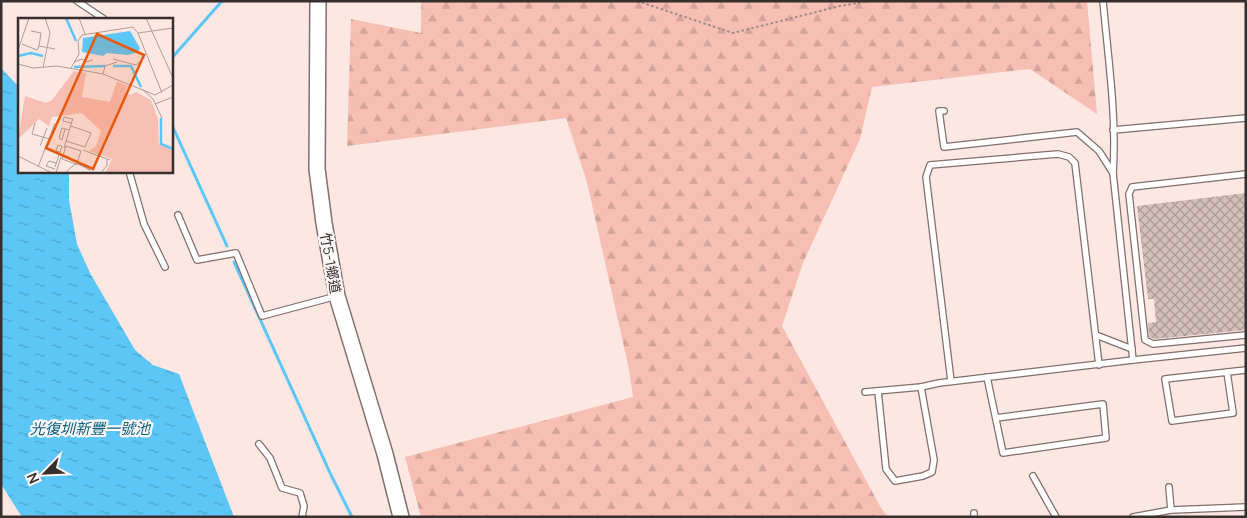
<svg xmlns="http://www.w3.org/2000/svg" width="1247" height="518" viewBox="0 0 1247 518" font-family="Manrope,'Noto Sans TC',sans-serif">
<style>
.forest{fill:url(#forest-firs)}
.water{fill:url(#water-ripples)}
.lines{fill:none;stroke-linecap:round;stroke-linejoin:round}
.stream{stroke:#5cc7f7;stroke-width:3}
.building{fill:url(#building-cross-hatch)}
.lane-casing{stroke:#816f6b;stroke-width:8}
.secondary-casing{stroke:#816f6b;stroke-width:18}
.path{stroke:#9b8c89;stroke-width:2;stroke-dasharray:2.5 2.5;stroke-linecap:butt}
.lane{stroke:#fff;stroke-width:5.5}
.secondary{stroke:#fff;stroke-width:15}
.labels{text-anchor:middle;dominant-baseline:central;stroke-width:4.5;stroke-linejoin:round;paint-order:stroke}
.street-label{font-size:14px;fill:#372f2d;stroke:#fdf8f7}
.water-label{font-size:15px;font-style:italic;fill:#056080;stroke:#fdf8f7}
.inset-river{fill:none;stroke:#5cc7f7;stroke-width:2.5}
.inset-road{fill:none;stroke:#ad9d9a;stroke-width:1}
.view{fill:#e8590c;fill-opacity:0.15;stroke:#e8590c;stroke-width:2.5}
.inset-edge{fill:none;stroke:#372f2d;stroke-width:2.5}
</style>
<defs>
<pattern id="forest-firs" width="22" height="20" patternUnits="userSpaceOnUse" patternTransform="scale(1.25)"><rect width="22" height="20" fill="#f7beb3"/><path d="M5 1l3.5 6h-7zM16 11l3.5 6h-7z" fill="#d4a49a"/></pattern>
<pattern id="water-ripples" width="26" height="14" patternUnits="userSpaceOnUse" patternTransform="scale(1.25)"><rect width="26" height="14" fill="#5cc7f7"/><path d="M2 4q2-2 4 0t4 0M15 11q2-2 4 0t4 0" fill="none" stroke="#4da2c8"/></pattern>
<pattern id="building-cross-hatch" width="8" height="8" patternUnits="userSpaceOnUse" patternTransform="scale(1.25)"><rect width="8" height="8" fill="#d3beba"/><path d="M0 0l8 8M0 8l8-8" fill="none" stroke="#ac9b98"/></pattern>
</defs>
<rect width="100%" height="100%" fill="#fce7e2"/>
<path class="forest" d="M421,1H1087L1097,114L1030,69L872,87L860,139L803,263L782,326L881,508L888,517H421L405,457L633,397L629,369L587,182L566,118L347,146L351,19L421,33Z"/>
<path class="water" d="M1,68L19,87V171H69V200L77,244L90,273L135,350L153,365L179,374L234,517H22L1,484Z"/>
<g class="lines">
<g class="stream">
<path d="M171,59L222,1"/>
<path d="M171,123L227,246"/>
<path d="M234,262L331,475L352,517"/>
</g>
</g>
<path class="building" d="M1246,193V330L1154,339L1149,337L1148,323L1156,322L1154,299H1148L1137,206Z"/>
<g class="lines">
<defs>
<g id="lane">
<path d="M77,1L104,19"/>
<path d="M1103,1C1108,58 1117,116 1113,173"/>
<path d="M944,111H939L944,147L1077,132L1099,151L1113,173L1133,360"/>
<path d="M1113,130L1246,118"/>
<path d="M129,171L144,224L165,267"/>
<path d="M1246,174L1132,187L1129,194L1145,340L1153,344L1246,335"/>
<path d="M178,215L197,260L236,253L262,316L337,296"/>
<path d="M1096,335L1132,349"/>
<path d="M1227,372L1233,413L1172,421L1165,379L1246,370"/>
<path d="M987,377L1003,453L1106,438L1103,404L996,418"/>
<path d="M951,381L926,177L930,165L1058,154L1069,157L1075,163L1099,365"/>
<path d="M878,391L886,469L895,481L923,476L932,472L934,460L921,387"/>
<path d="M865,392L921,387L939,383L1133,360L1246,348"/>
<path d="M259,444L270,458L282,488L300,493L304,506L302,517"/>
<path d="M1033,476L1056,517"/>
<path d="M1169,487L1171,510"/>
<path d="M974,513V517"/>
<path d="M1133,517L1171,510L1246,507"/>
</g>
<path id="secondary" d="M318,1L317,169L324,223L337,296L385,454L401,517"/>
</defs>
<use href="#lane" class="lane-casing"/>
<use href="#secondary" class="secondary-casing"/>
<path class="path" d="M637,1L733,33L840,6L871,1"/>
<use href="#lane" class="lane"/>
<use href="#secondary" class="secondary"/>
</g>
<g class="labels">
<g class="street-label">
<text transform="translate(331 263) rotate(80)">竹5-1鄉道</text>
</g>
<g class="water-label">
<text x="90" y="428">光復圳新豐一號池</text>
</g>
</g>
<g transform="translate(18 18)">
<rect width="155" height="155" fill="#fce7e2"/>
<path d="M56,53L68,55L64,79L92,84L99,63L110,68L107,74L113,77L118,74L133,82L140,101L141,126L155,133V155H87L94,141L71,133L78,128L83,113L64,95L34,99L31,108L21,101L0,121L7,78L28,85L34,82Z" fill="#f7beb3"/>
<path d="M112,13L122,30L120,34L110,37L89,35L85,38L64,34L65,20Z" fill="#5cc7f7"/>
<path class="inset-river" d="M48,0L58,23M0,38L13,35L25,38M95,48H113L123,69M56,49L87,48M143,100V126L155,131"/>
<path class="inset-road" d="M61,0L67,16M128,0L155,60M13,13L23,15L21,28M120,15L155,10M4,26L19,32L21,28L37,31M0,32L11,0M95,41L118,47L127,39M56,44L64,41L68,44L75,42M0,46L15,50L39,48L85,56L137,77L155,67M25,50L32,15L27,0M53,50L61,36L60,23L64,17L115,9L120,15L144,75M85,56L87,48L99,44M124,71L135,81L144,100M137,86L155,79M17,105L14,116L32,121M53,105L45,103L46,99L54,101M47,111L44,122L41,120L44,110L51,112M48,123L67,129L73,115L53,108M22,128L29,110M46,130L55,100M65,132L92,142M0,138L34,155M20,149L37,105M37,149L44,128L40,127L38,133L42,134M37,151L28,148L31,143L38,145M38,155L43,139M47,155L57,146H58L59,145L63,133L48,128L44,141L58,146L62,147H64L65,148L72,152L62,147M83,155L89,147V141"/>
<path class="view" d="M79,16L126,37L75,151L28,130Z"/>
<rect width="155" height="155" class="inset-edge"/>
</g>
<rect width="1247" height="518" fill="none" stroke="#372f2d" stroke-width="5"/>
<g transform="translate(45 473) rotate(246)" stroke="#fdf8f7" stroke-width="4" paint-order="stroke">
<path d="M0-4L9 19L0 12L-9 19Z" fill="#372f2d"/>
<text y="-8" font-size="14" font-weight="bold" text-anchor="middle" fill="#372f2d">N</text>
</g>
</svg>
